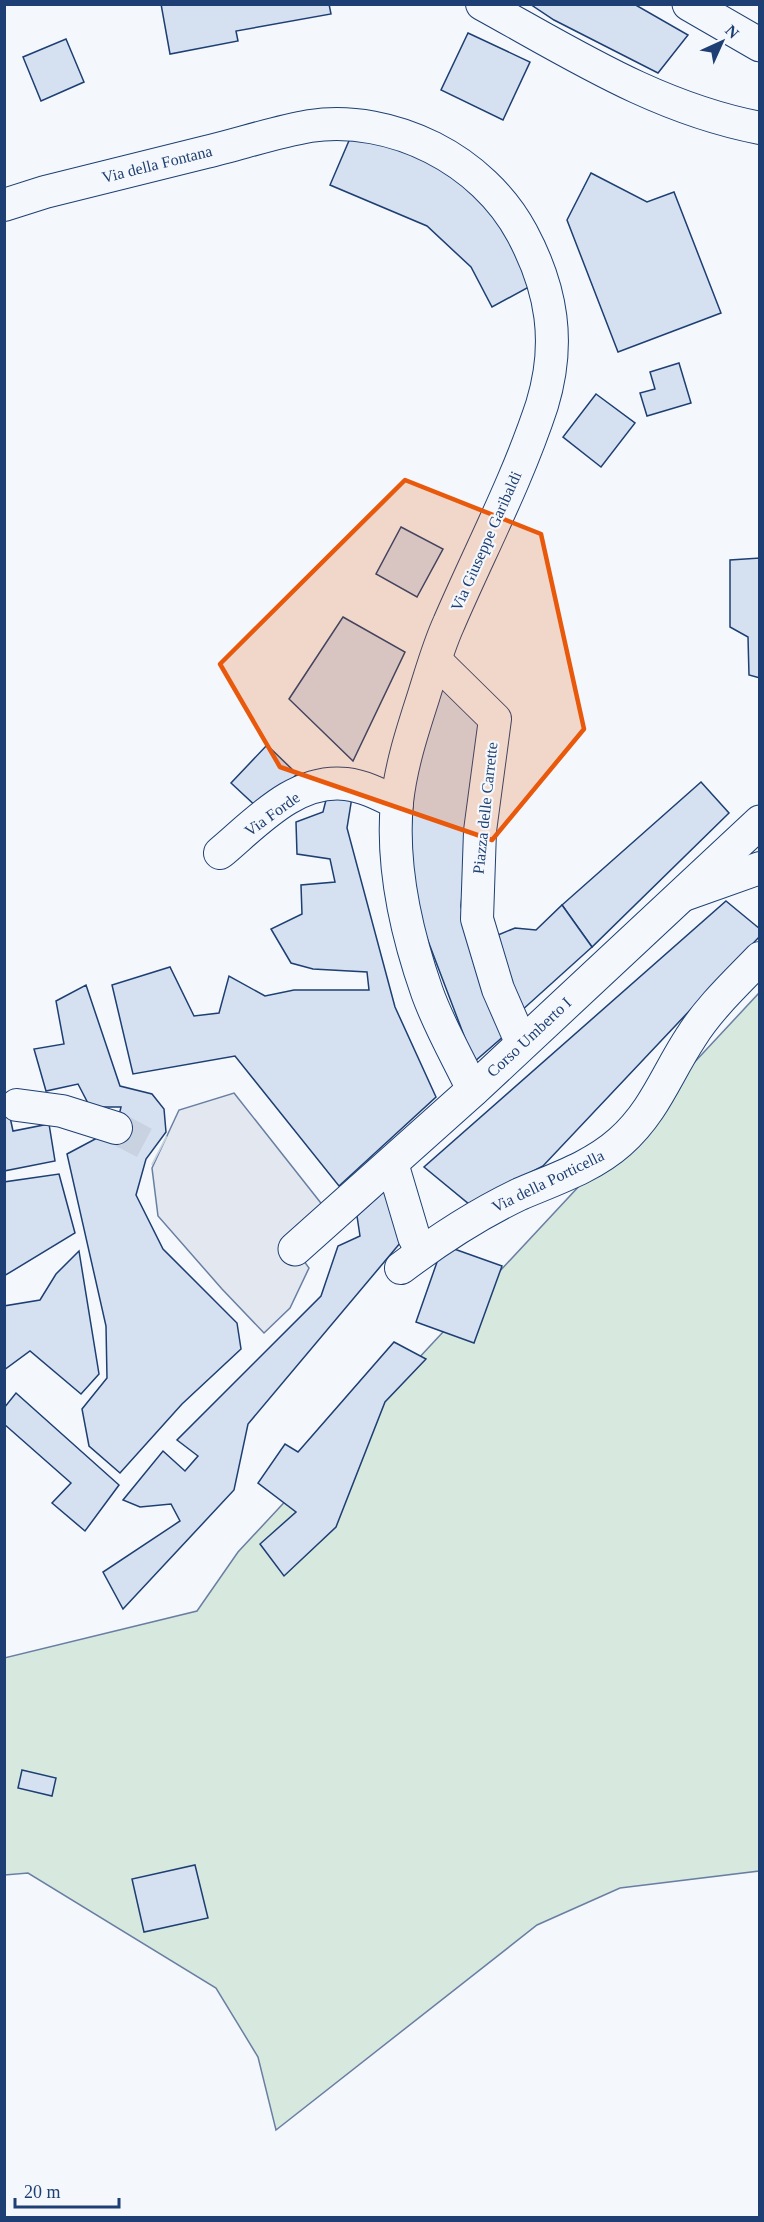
<svg xmlns="http://www.w3.org/2000/svg" width="764" height="2222" viewBox="0 0 764 2222" font-family="'Times New Roman',serif">
<style>
.green{fill:#d7e8df;stroke:#687fa3;stroke-width:1.5}
.parking{fill:#e3e8f0;stroke:#687fa3;stroke-width:1.5}
.building{fill:#d5e0f0;stroke:#1d3f73;stroke-width:1.5}
.lines{fill:none;stroke-linecap:round;stroke-linejoin:round}
.street-tunnel{stroke:#c9d2e0;stroke-width:32;stroke-dasharray:32 16;stroke-linecap:butt}
.street-casing{stroke:#1d3f73;stroke-width:34}
.secondary-casing{stroke:#1d3f73;stroke-width:35}
.street{stroke:#f4f7fb;stroke-width:32}
.secondary{stroke:#f4f7fb;stroke-width:33}
.marked{fill:#e8590c;fill-opacity:0.2;stroke:#e8590c;stroke-width:4.5;stroke-linejoin:round}
.labels{text-anchor:middle;dominant-baseline:central;stroke-width:4.5;stroke-linejoin:round;paint-order:stroke}
.street-label{font-size:16px;fill:#1d3f73;stroke:#f4f7fb}
</style>
<rect width="100%" height="100%" fill="#f4f7fb"/>
<path class="green" d="M759,993V1871L620,1888L537,1925L276,2130L258,2057L216,1988L28,1873L5,1875L4,1658L197,1611L238,1552Z"/>
<path class="parking" d="M234,1093L324,1207L289,1240L309,1268L290,1308L264,1333L222,1289L158,1216L152,1168L179,1110Z"/>
<g class="building">
<path d="M161,4H329L331,14L236,31L238,41L170,54Z"/>
<path d="M530,4H634L688,35L658,73L554,20Z"/>
<path d="M468,33L530,62L503,120L441,90Z"/>
<path d="M66,39L84,82L41,101L23,57Z"/>
<path d="M354,129L453,172L512,236L538,282L492,307L471,267L427,226L330,185Z"/>
<path d="M591,173L647,202L674,192L721,313L618,352L567,220Z"/>
<path d="M679,363L691,403L647,416L640,393L655,389L650,372Z"/>
<path d="M596,394L635,423L601,467L563,437Z"/>
<path d="M401,527L443,549L417,597L376,574Z"/>
<path d="M760,558V678L749,675L748,637L730,627V560Z"/>
<path d="M343,617L405,652L353,761L289,699Z"/>
<path d="M442,685L479,720L461,906L473,960L505,1035L474,1062L422,925L408,866L416,766Z"/>
<path d="M267,745L297,774L261,811L231,783Z"/>
<path d="M701,782L729,813L592,947L562,905Z"/>
<path d="M353,791L347,828L395,1007L436,1097L339,1186L235,1056L133,1074L112,985L170,967L194,1016L219,1013L229,976L265,996L294,990H369L367,972L313,969L291,963L271,929L302,914L301,885L335,882L330,859L297,854L296,822L323,812L328,792Z"/>
<path d="M726,901L760,929V936L543,1166L469,1204L424,1167Z"/>
<path d="M562,905L592,947L520,1012L498,935L515,928L536,930Z"/>
<path d="M86,985L120,1086L152,1094L164,1109L166,1132L146,1159L136,1195L163,1249L237,1323L241,1349L182,1404L120,1473L89,1446L82,1409L107,1378L106,1326L67,1154L116,1128L121,1107H90L78,1084L46,1091L34,1049L64,1044L56,1001Z"/>
<path d="M4,1089L13,1131L49,1124L55,1161L4,1171Z"/>
<path d="M59,1174L75,1233L4,1276V1182Z"/>
<path d="M391,1185L406,1236L248,1424L234,1490L123,1609L103,1572L180,1521L171,1504L140,1507L123,1500L163,1451L185,1471L198,1456L177,1440L321,1296L338,1246L360,1236L357,1216Z"/>
<path d="M443,1245L502,1266L474,1343L416,1322Z"/>
<path d="M79,1251L99,1374L81,1394L30,1351L4,1370V1306L40,1300L56,1274Z"/>
<path d="M394,1342L426,1359L385,1402L336,1527L284,1576L260,1544L296,1512L258,1483L285,1444L298,1452Z"/>
<path d="M16,1393L119,1485L85,1531L52,1503L71,1483L4,1424V1408Z"/>
<path d="M22,1770L56,1778L52,1796L18,1788Z"/>
<path d="M195,1865L208,1918L144,1932L132,1879Z"/>
</g>
<g class="lines">
<path class="street-tunnel" d="M116,1128L160,1151"/>
<defs>
<g id="street">
<path d="M482,4C573,54 656,108 760,128"/>
<path d="M4,205L45,192C99,179 152,165 206,152C240,144 275,132 310,126C393,114 483,160 522,233C552,289 561,343 542,405C517,481 480,551 449,623C438,647 431,673 423,698C412,732 401,766 397,802C391,866 406,932 427,992C439,1026 458,1058 473,1090"/>
<path d="M436,661L495,719L480,831L477,919L498,989L522,1044"/>
<path d="M220,853C255,824 295,778 346,784C364,786 381,795 397,803"/>
<path d="M681,896L760,868"/>
<path d="M17,1105L62,1111L116,1128"/>
<path d="M392,1163L414,1237L422,1252"/>
<path d="M401,1268C438,1240 478,1214 520,1194C555,1179 592,1167 620,1142C655,1111 667,1073 691,1037C709,1008 736,983 760,958"/>
</g>
<g id="secondary">
<path d="M689,4L760,45"/>
<path d="M295,1249L473,1090L760,822"/>
</g>
</defs>
<use href="#street" class="street-casing"/>
<use href="#secondary" class="secondary-casing"/>
<use href="#street" class="street"/>
<use href="#secondary" class="secondary"/>
</g>
<path class="marked" d="M405,480L541,534L584,729L492,840L280,767L220,664Z"/>
<g class="labels">
<g class="street-label">
<text transform="translate(157 164) rotate(-14)">Via della Fontana</text>
<text transform="translate(486 541) rotate(-66)">Via Giuseppe Garibaldi</text>
<text transform="translate(485 808) rotate(-84)">Piazza delle Carrette</text>
<text transform="translate(272 814) rotate(-36)">Via Forde</text>
<text transform="translate(529 1037) rotate(-43)">Corso Umberto I</text>
<text transform="translate(548 1181) rotate(-26)">Via della Porticella</text>
</g>
</g>
<rect width="764" height="2222" fill="none" stroke="#1d3f73" stroke-width="12"/>
<g transform="translate(722 42) rotate(45)" stroke="#f4f7fb" stroke-width="4.5" paint-order="stroke">
<path d="M0-4.5L10 22L0 15L-10 22Z" fill="#1d3f73"/>
<text y="-9" font-size="16" font-weight="bold" text-anchor="middle" fill="#1d3f73">N</text>
</g>
<path d="M15 2198v9h104v-9" fill="none" stroke="#1d3f73" stroke-width="3"/>
<text x="24" y="2198" font-size="18" fill="#1d3f73" stroke="#f4f7fb" stroke-width="4.5" paint-order="stroke">20 m</text>
</svg>
